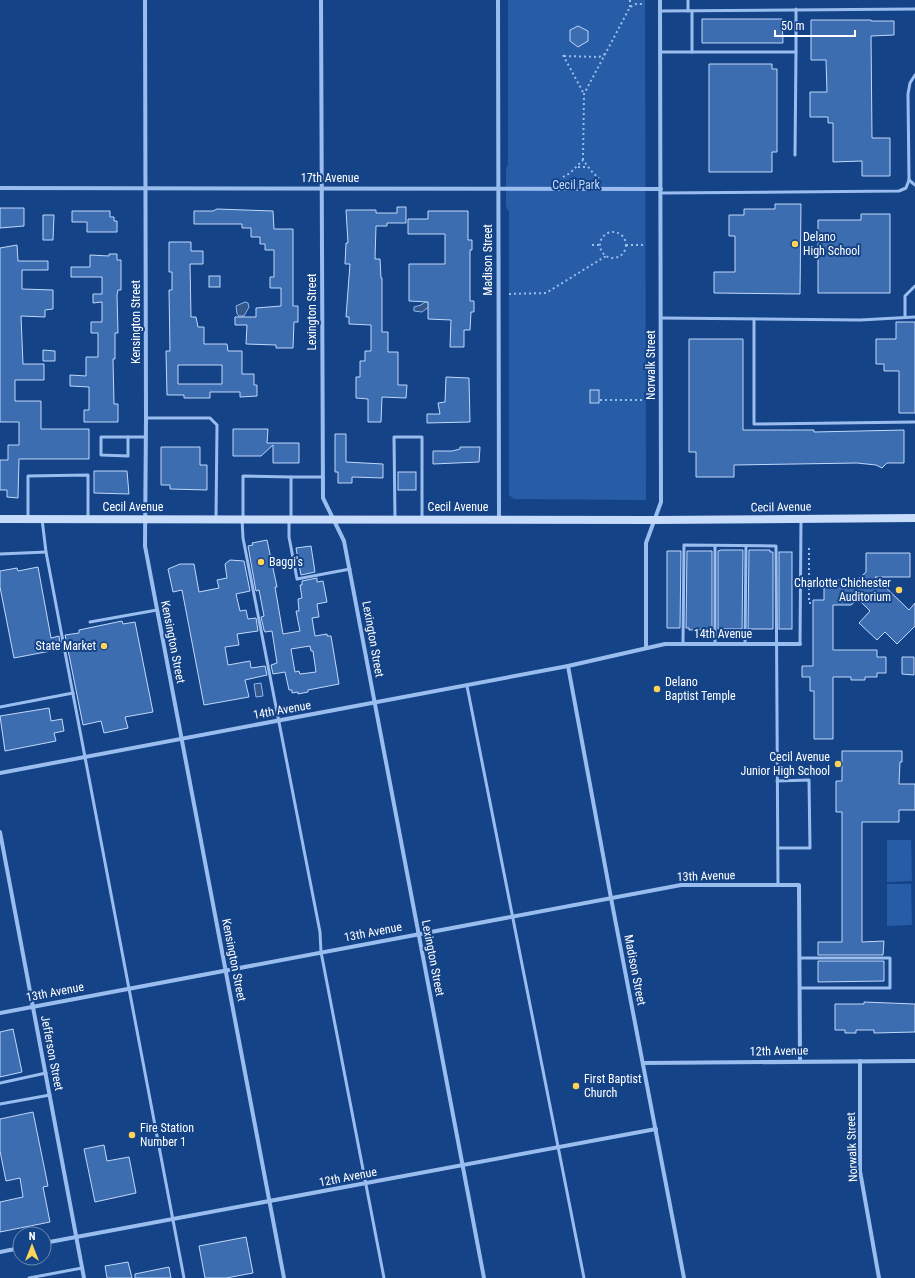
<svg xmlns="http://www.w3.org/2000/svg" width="915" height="1278" viewBox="0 0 915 1278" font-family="'Roboto Condensed',sans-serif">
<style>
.green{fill:#275ca6}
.water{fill:#35578a;stroke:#8cb8f2}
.building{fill:#3d6db1;stroke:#c0d8fb;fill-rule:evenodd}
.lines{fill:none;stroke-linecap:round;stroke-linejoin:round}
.path{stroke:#9abdef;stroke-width:2;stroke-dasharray:2 3;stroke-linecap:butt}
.lane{stroke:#9abdef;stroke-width:3}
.street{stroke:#9abdef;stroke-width:4}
.secondary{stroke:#c7dcfa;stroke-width:8}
.poi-dot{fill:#ffd457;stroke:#154387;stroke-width:1.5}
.labels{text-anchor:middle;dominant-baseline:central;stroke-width:4;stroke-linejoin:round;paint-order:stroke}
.street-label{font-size:12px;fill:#fff;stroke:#154387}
.park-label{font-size:12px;fill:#c0d8fb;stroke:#154387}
.poi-label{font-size:12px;fill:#fff;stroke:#154387;text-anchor:start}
</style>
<rect width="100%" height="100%" fill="#154387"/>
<g class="green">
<path d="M508,0H645L646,500L514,499L509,495V212L506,206V169L508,164Z"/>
<path d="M887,840H911L912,881L887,882Z"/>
<path d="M887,884H911L912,925L887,926Z"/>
</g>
<g class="water">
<path d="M245,302L248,303L249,307L244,316H239L237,314L236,306Z"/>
<path d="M425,302H428L430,306L422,312L414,311V307L421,305Z"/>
<path d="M261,683L263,696L256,697L254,684Z"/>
</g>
<g class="building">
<path d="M702,19H782L783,43H702Z"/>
<path d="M811,20H871V21H894V35L871,36L872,138H890V176H862V161L833,162V123H828V117H810V92H827L826,60H811Z"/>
<path d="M578,26L588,31V41L578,47L570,41V30Z"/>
<path d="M709,64H772V69H777V152H772V172H709Z"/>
<path d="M775,204H801L800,294L714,293V272H735V236H729V215H744V209H775Z"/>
<path d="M397,207H406V223H387V226H376L375,259H380L381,278H382V332H388V352H398V385H407L406,398L382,397L381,422H368V399L356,398V377H360V361H365V351H371V325L349,324V317H346L350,264H345L346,243H348L346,210H376V213H397Z"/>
<path d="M0,208H24V226L0,228Z"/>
<path d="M217,209L273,211L274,229H293V306H298V322H294L293,348H276V345L246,344L247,325H235V317H256V308L281,306V288H270V277H274V250H265V244H260V237H251V228H242V224H194V211H213Z"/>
<path d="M72,211H110V217H114V221H117V232H87V222H72Z"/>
<path d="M428,211H468V240H472V250H470V301H474V312H471L470,330H464V347H450L451,320L428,319V302L409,301V264H445V234H408V219H428Z"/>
<path d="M861,214H890V293H818V220H861Z"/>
<path d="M43,215H54L53,240H43Z"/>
<path d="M169,242H191V251H203V264H190L191,317H196L198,327H204V344H227L228,351H242V374H254V385H257V396L240,397V392H210V398H184V395H167L166,351H170L169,290H172V272H169ZM178,365H222V384H178Z"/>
<path d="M17,245L18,261H48V270H22V289L53,290V309L45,310V317L21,316L23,364H44V380H15V401H41V429H89V459H19L18,498L7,497V490H0V460H8V445H19V422H0V248Z"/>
<path d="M109,254H117V260H121V290H118L117,295L118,333H115V359H113L114,404H118V422H84V410H89V387L70,386V375L86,376V357H98V333H91V322H102V302L93,303V294H102V277H71V267H90V255L109,256Z"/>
<rect x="209" y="276" width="11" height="11"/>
<path d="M896,322H915V413H899V371H884V364H876V339H896Z"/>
<path d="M689,339H743V430H814V432L904,430V463H887L882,468L876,465L857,463L734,465V477H696V452H689Z"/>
<path d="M43,350L55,351V361H43Z"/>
<path d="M446,377L469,378L470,422L427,423V414H440L438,403L445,402Z"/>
<rect x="590" y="390" width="9" height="13"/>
<path d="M233,429H268L267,443H299V463H273V445L261,456H233Z"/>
<path d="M335,434H346V462L383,464V478L352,477V483H338V472H335Z"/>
<path d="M161,447H200V465H207V490L170,489V485H161Z"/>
<path d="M460,447H480L479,462L433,464V451H452L460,449Z"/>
<path d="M94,471H127L129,494L94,493Z"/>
<rect x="398" y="472" width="18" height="18"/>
<path d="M267,540L277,587H275L283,634L300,631L296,611H299L298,599L302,598L300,585H302V581L317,578V582L323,581L327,602L317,604L319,617L312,618L315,636L327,634V636H331L339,684L308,690V692L298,694V692L292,693V690H289L285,672L273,674L271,665L277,663L272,631L265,632L264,630L261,617L264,616L259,590L256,591L248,546L253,545L252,543ZM310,646L311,651H313L316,672L300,674L299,671L295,672L291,649Z"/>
<path d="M311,546L315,572L301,575L296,548Z"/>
<path d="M721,550H743L742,629H718V551Z"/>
<path d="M749,550H770V552H773V629H748Z"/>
<path d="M667,551H681L680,628H667Z"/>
<path d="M687,551H712V629L689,630V628H686Z"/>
<rect x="779" y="552" width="13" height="77"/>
<path d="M866,553H910V577H875L909,610L915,603V626L897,644L885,632L877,640L859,623L870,611L858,599L851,605H833V650H877V657H886V673H877V677H865V680H851V677H833V739H814V691H810V677H802V666H813V600H824V580H849L853,584L866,572Z"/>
<path d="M230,560L244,561L250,591L236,594L240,611L246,610L248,619L256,618L258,631L237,634L239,645L225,647L228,665L250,661L251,668L265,666L267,675L245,680L249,697L204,705L182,590L173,592L168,569L180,564H194L199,592L219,588L217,580L227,578L225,564Z"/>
<path d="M38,567L51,638L59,636L61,649L14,658L0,587V571L17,568L18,571Z"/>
<path d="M122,621L123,624L135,622L153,712L125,717L128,728L104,733L101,721L83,725L65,635L79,633V630Z"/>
<path d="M902,657H914V675L902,674Z"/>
<path d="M49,708L51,721L62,719L64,731L54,733L56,741L5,751L0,716Z"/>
<path d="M842,751H902V762H900L899,784H915V810H899V822H862V942L884,941L883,955H818V942H842V812H836V781H842Z"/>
<path d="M818,961H884V981L818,982Z"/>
<path d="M864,1002L915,1004V1032L874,1033V1030H856V1033H845V1030H835V1004H864Z"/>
<path d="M13,1029L22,1072L0,1077V1032Z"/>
<path d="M33,1112L48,1186L43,1187L50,1222L0,1232V1202L23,1197L20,1178L6,1181L0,1151V1119Z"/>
<path d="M104,1145L107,1161L129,1157L136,1193L95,1202L84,1149Z"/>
<path d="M246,1237L253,1273L226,1278H205L199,1246Z"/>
<path d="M128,1262L132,1278H107L105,1266Z"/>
<path d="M169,1267L171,1278H135V1274Z"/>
</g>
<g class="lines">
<g class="path">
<path d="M630,0V7"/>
<path d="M563,55L584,94"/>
<path d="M564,56L599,57L605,54"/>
<path d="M583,160L584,94L630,7L636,4H645"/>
<path d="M578,167H587"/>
<path d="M563,177L570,173L583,160L593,173L599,178"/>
<circle cx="613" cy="245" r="13"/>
<path d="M592,245H600"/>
<path d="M626,245H645"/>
<path d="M509,294L546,293L606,256"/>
<path d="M600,400H646"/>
<path d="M809,548V603H813"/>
</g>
<g class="lane">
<path d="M688,0V11"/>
<path d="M660,11L915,9"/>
<path d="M661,52H796V9"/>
<path d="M692,52V11"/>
<path d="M915,75L910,83L908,94L909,180L915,185"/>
<path d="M795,155L796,52"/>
<path d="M661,193L899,191L906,188L909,180"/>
<path d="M905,317V296L915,286"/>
<path d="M661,318L860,320L915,317"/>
<path d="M754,319V424L915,422"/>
<path d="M146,418H210L217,425L216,518"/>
<path d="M101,437H128V456L101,455Z"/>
<path d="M128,437H146"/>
<path d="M291,477H322"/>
<path d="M28,517V476L88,475V519"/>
<path d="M243,518V476L291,477V519"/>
<path d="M42,519L46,552L184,1278"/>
<path d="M242,519L243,538L320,932L321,952L384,1278"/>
<path d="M395,519L394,437H422V519"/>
<path d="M289,521V537L297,579L350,569"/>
<path d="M715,546V644"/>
<path d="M0,554L46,552"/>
<path d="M90,622L157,610"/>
<path d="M683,643L684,545L776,546L778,885"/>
<path d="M745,644L746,546"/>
<path d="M800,644L801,520"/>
<path d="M467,686L584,1278"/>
<path d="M0,707L73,693"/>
<path d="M777,781L809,780L810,848H778"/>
<path d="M800,958H890V988H800"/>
<path d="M0,1083L46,1073"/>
<path d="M0,1104L50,1095"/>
<path d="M29,1278L82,1268"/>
</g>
<g class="street">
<path d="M145,0L146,418L145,546L284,1278"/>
<path d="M321,0L323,498L344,541L484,1278"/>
<path d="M498,0L499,519"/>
<path d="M0,188L661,189"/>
<path d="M646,648V543L661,502L660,0"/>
<path d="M568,666L611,898L684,1278"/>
<path d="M0,773L568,666L665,644H800"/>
<path d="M0,832L84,1278"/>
<path d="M0,1013L681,885H799L800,1061"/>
<path d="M860,1061V1171L879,1278"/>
<path d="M643,1063L915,1061"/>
<path d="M44,1243L656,1129"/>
<path d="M0,1252L20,1248"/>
</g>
<path class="secondary" d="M0,519L654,520L915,518"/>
</g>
<g class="poi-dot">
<circle cx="795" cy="244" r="4"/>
<circle cx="261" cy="562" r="4"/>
<circle cx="899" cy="590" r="4"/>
<circle cx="104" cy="646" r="4"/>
<circle cx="657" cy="689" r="4"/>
<circle cx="838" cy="764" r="4"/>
<circle cx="576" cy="1086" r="4"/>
<circle cx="132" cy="1135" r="4"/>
</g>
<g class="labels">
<g class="street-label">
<text x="330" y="178">17th Avenue</text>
<text transform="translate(488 260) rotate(-90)">Madison Street</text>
<text transform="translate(312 312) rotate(-90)">Lexington Street</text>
<text transform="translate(136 322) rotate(-90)">Kensington Street</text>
<text transform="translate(651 365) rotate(-90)">Norwalk Street</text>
<text x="133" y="507">Cecil Avenue</text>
<text x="458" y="507">Cecil Avenue</text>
<text transform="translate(781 507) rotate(-1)">Cecil Avenue</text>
<text x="723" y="634">14th Avenue</text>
<text transform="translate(373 639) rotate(80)">Lexington Street</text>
<text transform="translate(173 642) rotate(79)">Kensington Street</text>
<text transform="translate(282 710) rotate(-10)">14th Avenue</text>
<text transform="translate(706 876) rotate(-2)">13th Avenue</text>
<text transform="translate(373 932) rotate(-11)">13th Avenue</text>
<text transform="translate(433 958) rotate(79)">Lexington Street</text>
<text transform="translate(234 960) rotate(79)">Kensington Street</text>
<text transform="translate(635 970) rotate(79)">Madison Street</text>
<text transform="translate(55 992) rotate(-11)">13th Avenue</text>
<text transform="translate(779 1051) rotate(-1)">12th Avenue</text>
<text transform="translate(52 1053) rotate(79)">Jefferson Street</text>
<text transform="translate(852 1147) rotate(-92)">Norwalk Street</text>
<text transform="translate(348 1177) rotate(-11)">12th Avenue</text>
</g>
<g class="park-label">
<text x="576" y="185">Cecil Park</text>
</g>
<g class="poi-label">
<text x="803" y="237">Delano<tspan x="803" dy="14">High School</tspan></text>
<text x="269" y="562">Baggi's</text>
<text x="891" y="583" text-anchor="end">Charlotte Chichester<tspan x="891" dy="14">Auditorium</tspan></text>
<text x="96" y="646" text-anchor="end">State Market</text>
<text x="665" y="682">Delano<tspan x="665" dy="14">Baptist Temple</tspan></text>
<text x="830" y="757" text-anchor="end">Cecil Avenue<tspan x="830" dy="14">Junior High School</tspan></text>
<text x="584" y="1079">First Baptist<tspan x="584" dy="14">Church</tspan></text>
<text x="140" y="1128">Fire Station<tspan x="140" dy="14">Number 1</tspan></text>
</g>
</g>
<g transform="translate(32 1246)"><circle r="19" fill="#154387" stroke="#738eb7"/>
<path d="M0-3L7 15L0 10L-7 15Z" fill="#ffd457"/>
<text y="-6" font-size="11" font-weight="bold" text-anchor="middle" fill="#ffffff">N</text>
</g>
<path d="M775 30v6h80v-6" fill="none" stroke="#ffffff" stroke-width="2"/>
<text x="781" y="30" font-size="12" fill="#ffffff" stroke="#154387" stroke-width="3" paint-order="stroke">50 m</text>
</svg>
